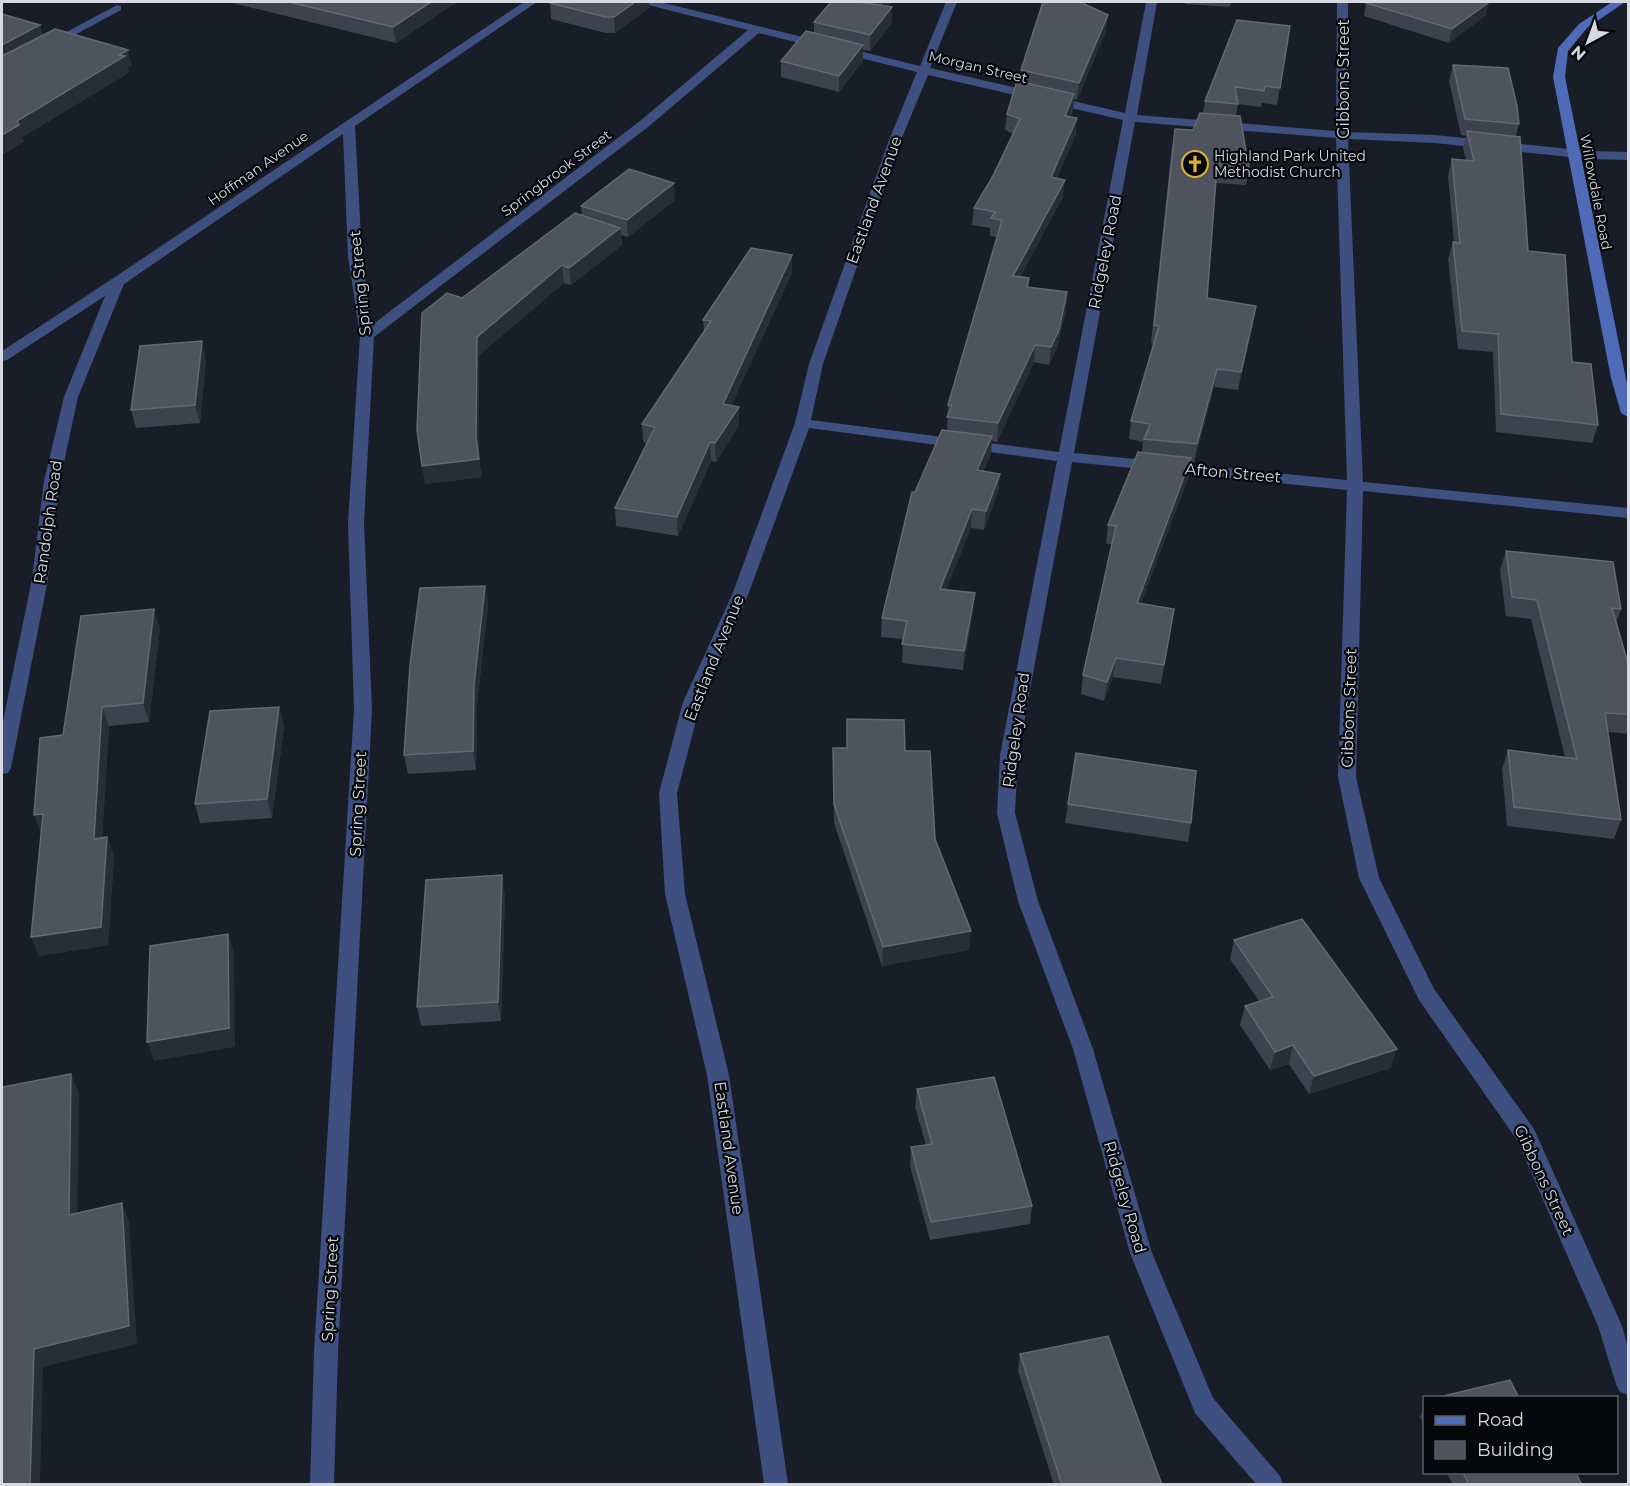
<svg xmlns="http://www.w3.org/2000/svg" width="1630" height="1486" viewBox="0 0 1630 1486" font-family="Montserrat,sans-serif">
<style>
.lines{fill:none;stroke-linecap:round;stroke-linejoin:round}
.street{fill:#3d5080;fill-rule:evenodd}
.secondary{fill:#4e6bb8;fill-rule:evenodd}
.wall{fill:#3d424e}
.shaded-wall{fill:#282d38}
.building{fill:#4e535e;stroke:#636872;stroke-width:1.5}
.labels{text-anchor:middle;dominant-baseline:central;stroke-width:4.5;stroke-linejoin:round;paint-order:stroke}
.far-street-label{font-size:14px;fill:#d6d9e1;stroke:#06080c}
.far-poi-label{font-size:14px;fill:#d6d9e1;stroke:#06080c;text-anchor:start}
.street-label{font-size:16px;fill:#d6d9e1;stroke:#06080c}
</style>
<rect width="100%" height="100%" fill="#181d28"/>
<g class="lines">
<g class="street">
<path d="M524,2H537L355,126L362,256L372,325L640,121L748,30L644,4L643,2H660L920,66L946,2H957L930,68L1125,113L1146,2H1157L1137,115L1336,131L1337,2H1348V132L1435,135L1589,151L1628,152V160L1589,159L1435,143L1348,139L1363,482L1628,508V518L1363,491L1356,777L1379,878L1434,989L1534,1129L1622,1326L1628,1348V1395L1620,1392L1616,1384L1598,1326L1517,1140L1419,1000L1359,878L1338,777L1347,490L1072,462L1018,755L1015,813L1038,901L1093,1049L1152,1253L1213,1398L1280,1476L1283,1484H1256L1195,1413L1130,1253L1073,1049L1018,901L997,813L1000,755L1057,461L809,428L748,595L701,702L677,793L685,894L729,1075L788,1484H764L707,1075L665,894L659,793L683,702L732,595L795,423L809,364L889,140L917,72L759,33L648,127L374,337L364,523L372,709L338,1352L334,1484H310L314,1352L354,709L348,523L360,336L348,256L343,134L124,284L78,397L60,481L48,579L11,768L8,773L2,774V726L32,579L44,481L64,397L105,296L7,360L2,361V351C178,237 349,118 524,2ZM928,75L1123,120L1059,452L811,420L823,364L901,140ZM1135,122L1336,138L1347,480L1074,453Z"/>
<path d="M117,5L121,6V10L54,46H46L44,44Z"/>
</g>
<path class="secondary" d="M1612,2H1625L1587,28L1568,51L1565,77L1628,389V417L1621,413L1611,378L1553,77L1558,48L1579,24Z"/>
</g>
<g class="wall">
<path d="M228,2H457L396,43Z"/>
<path d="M552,2H649V8L615,33H606L551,19L550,3Z"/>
<path d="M831,2H893L888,6L892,7V23L870,51L863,50V61L839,92L781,77V61L814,33V22Z"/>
<path d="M1185,2H1231L1230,7L1185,4Z"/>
<path d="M1366,3L1486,15L1449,43L1364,16Z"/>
<path d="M1087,6L1106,31L1077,100L1074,99L1073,111L1070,117L1076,134L1057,178L1063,197L1020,277L1029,278L1028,288L1067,292L1066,310L1057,348L1049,365L1034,362L997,442L992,441L991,454L983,471L1000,474L998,492L984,530L971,528L946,590L973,612L963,670L902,663L903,639L881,637L882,618L915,492L947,430L948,405L997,237L990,236V228L972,225L974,208L993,176L1013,134L1005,130L1007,114L1020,82L1021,70Z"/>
<path d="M1290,26L1277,105L1262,103L1261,107L1238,104L1236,115L1249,168L1246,185L1216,183L1207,298L1253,324L1238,390L1214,387L1194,463L1191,462L1189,476L1141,603L1174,609L1161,684L1113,677L1104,701L1081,694L1083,675L1112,545L1106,543L1108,525L1142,453L1143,442L1129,439L1131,421L1154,344L1151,343L1172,146L1193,130L1203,113L1205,101Z"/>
<path d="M1453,65L1519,124L1516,136L1528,251L1572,362L1598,425L1592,443L1496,432L1493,352L1458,349L1448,259L1453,242H1454L1448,176L1452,159L1466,160L1463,148L1466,136L1461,135L1449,81Z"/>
<path d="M675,200L628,237L621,235L622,245L571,285L564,283L479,355V455L481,477L425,484L462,298L582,215L581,206Z"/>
<path d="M792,255V273L731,405L739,407V425L716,462L711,461L678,536L616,526L615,508L647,443L643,442L642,424L704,332L703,320Z"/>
<path d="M206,359L200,423L136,428L131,410Z"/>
<path d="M1506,551L1621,609L1616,623L1629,667V734L1608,732L1621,820L1614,839L1507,826L1502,769L1508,750L1565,757L1531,619L1506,616L1500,570Z"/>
<path d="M485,586L488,605L477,704L476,770L408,774L404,755Z"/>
<path d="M160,628L149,722L109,726L102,838L114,856L108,945L39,956L41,834L63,735Z"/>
<path d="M279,707L284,726L272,818L200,823L195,804Z"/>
<path d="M833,748L905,751L935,839L969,950L882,966L834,823Z"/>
<path d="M1068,804L1191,823L1188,842L1065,823Z"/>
<path d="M505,894L501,1021L421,1026L417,1007Z"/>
<path d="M1234,940L1391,1068L1309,1094L1289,1064L1270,1070L1240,1025L1245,1006L1259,1001L1230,959Z"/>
<path d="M917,1089L1032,1206L1030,1224L930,1240L910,1166L911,1147L926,1145L915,1107Z"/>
<path d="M1020,1354L1162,1485H1054L1018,1371Z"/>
<path d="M1425,1406V1426L1420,1417Z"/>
<path d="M1447,1473H1576L1582,1485H1453Z"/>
</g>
<g class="shaded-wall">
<path d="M431,2H457L396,43L393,27Z"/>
<path d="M635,2H649V8L615,33L614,17Z"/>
<path d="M883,2H893L883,11Z"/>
<path d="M1489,2L1486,15L1449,43L1452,29Z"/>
<path d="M892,7V23L870,51V35Z"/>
<path d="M1108,15L1106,31L1077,100L1079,83Z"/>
<path d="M40,25L45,41L2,64V45Z"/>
<path d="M863,45V61L839,92V76Z"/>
<path d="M128,50L132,66L128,68L129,73L23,137L24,142L2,155V135L17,121L119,55Z"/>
<path d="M1074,94L1073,111L1064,133L1065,116Z"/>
<path d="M1077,118L1076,134L1050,195L1051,177Z"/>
<path d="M1065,180L1063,197L1011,294L1013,276Z"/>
<path d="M674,183L675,200L628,237L627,220Z"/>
<path d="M620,228L622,245L571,285L569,268Z"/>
<path d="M792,255V273L724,422L723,404Z"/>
<path d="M562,265L564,283L479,355V455L481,477L425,484L422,466L476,437L477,337Z"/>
<path d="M1067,292L1066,310L1057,348L1049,365L1051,347Z"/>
<path d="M1256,306L1253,324L1238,390L1241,372Z"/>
<path d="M202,341L206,359L200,423L195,405Z"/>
<path d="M1035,345L1034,362L997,442L998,423Z"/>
<path d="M1217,369L1214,387L1194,463L1197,444Z"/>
<path d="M739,407V425L716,462L715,443Z"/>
<path d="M992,436L991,454L975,488L977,470Z"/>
<path d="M710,442L711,461L678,536L677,517Z"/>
<path d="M1191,458L1189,476L1134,621L1137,603Z"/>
<path d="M1000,474L998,492L984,530L986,511Z"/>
<path d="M972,509L971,528L939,608L940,589Z"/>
<path d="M485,586L488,605L477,704L476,770L473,751L474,685Z"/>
<path d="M975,593L973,612L963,670L964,651Z"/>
<path d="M154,609L160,628L149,722L143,703Z"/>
<path d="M1116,658L1113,677L1104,701L1107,682Z"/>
<path d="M102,707L109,726L101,858L94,839Z"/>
<path d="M279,707L284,726L272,818L267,799Z"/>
<path d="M43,814L41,834L34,815Z"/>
<path d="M107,837L114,856L108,945L39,956L31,937Z"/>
<path d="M502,875L505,894L501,1021L498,1002Z"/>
<path d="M971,931L969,950L882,966L883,947Z"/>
<path d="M228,934L234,953L235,1047L154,1061L147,1042Z"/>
<path d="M1293,1045L1289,1064L1270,1070L1275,1052Z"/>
<path d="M1397,1049L1391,1068L1309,1094L1314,1076Z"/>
<path d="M71,1074L79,1093L77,1233L69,1215Z"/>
<path d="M122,1203L129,1221L137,1344L43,1367L40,1485H30L34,1349Z"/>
</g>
<g class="building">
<path d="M289,2H431L393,27Z"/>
<path d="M552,2H635L614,17H605L550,3Z"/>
<path d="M831,2H858L892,7L870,35L814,22Z"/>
<path d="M1043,2H1085L1084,4L1108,15L1079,83L1021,70Z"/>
<path d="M1369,2H1489L1452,29L1366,3Z"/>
<path d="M2,14L40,25L2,45Z"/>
<path d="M1237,20L1290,26L1280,88L1265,86L1264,91L1235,87L1238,104L1205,101Z"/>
<path d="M55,29L128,50L119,55L125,56L17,121L19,125L2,135V56Z"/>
<path d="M806,31L863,45L839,76L781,61Z"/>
<path d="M1453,65L1508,68L1517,106L1519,124L1465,119Z"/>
<path d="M1017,81L1074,94L1065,116L1077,118L1051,177L1065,180L1013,276L1029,278L1027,287L1067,292L1059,330L1051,347L1035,345L998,423L947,417L952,406L948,405L1002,220L991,218L995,212L974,208L993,176L1020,119L1007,114Z"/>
<path d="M1200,113L1240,116L1249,168L1217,166L1207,298L1256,306L1241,372L1217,369L1197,444L1144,439L1150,424L1131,421L1159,326L1154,325L1175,129L1193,130Z"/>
<path d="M1467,131L1520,137L1528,251L1565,255L1572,362L1591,364L1598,425L1501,414L1498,334L1462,331L1453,242L1460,243L1452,159L1474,161Z"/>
<path d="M629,169L674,183L627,220L581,206Z"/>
<path d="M575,213L620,228L569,268L562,265L477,337L476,437L479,459L422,466L417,430L422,313L447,293L462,298Z"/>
<path d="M751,248L792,255L723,404L739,407L715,443L710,442L677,517L615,508L655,427L642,424L711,321L703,320Z"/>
<path d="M202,341L195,405L131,410L140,346Z"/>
<path d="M942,430L992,436L977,470L1000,474L986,511L972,509L940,589L975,593L964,651L902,644L907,621L882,618L912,492H915Z"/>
<path d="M1138,452L1191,458L1137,603L1174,609L1164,665L1116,658L1107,682L1083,675L1116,526L1108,525Z"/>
<path d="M1506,551L1613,562L1621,609L1612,608L1629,667V714L1605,713L1621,820L1514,807L1508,750L1577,759L1537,600L1512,597Z"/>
<path d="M485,586L474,685L473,751L404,755L410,665L420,588Z"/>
<path d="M154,609L143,703L102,707L94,839L107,837L101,927L31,937L43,814L34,815L40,738L63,735L81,616Z"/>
<path d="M279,707L267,799L195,804L210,711Z"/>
<path d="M847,719L904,720L905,751H930L935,839L971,931L883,947L834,804L833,748H847Z"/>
<path d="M1076,753L1196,771L1191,823L1068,804Z"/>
<path d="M502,875L498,1002L417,1007L426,880Z"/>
<path d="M1302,919L1397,1049L1314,1076L1293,1045L1275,1052L1245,1006L1273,997L1234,940Z"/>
<path d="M228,934L229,1028L147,1042L150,946Z"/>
<path d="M71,1074L69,1215L122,1203L129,1326L34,1349L30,1485H2V1087Z"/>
<path d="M994,1077L1032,1206L931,1222L911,1147L932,1144L917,1089Z"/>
<path d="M1108,1336L1162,1485H1062L1020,1354Z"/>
<path d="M1510,1380L1519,1398H1435Z"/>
<path d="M1463,1473H1576L1582,1485H1469Z"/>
</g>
<defs>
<symbol id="church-ring" viewBox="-11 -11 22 22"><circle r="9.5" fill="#06080c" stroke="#e0b034" stroke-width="1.5"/><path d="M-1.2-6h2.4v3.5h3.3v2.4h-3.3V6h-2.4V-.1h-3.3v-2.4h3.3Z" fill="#e0b034"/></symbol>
</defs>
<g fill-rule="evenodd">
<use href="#church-ring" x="1180" y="149" width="30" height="30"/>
</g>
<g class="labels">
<g class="far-street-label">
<text transform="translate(978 67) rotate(13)">Morgan Street</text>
<text transform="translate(258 168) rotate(-35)">Hoffman Avenue</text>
<text transform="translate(556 173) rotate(-37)">Springbrook Street</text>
<text transform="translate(1596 192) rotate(79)">Willowdale Road</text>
</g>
<g class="far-poi-label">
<text x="1214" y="156">Highland Park United<tspan x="1214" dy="16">Methodist Church</tspan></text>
</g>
<g class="street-label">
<text transform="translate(1343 79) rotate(-90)">Gibbons Street</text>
<text transform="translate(874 200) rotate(-70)">Eastland Avenue</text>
<text transform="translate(1105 252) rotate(-79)">Ridgeley Road</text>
<text transform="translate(360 283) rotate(-96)">Spring Street</text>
<text transform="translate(1233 473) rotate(5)">Afton Street</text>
<text transform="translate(48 522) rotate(-82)">Randolph Road</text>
<text transform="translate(714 658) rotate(-68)">Eastland Avenue</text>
<text transform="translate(1349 708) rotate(-88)">Gibbons Street</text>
<text transform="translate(1016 730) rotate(-82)">Ridgeley Road</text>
<text transform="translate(358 804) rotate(-87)">Spring Street</text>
<text transform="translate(729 1148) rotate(82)">Eastland Avenue</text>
<text transform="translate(1544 1180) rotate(65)">Gibbons Street</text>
<text transform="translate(1125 1197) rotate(74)">Ridgeley Road</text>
<text transform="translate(330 1289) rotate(-87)">Spring Street</text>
</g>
</g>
<rect width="1630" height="1486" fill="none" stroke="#d6d9e1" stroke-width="6"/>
<rect x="1423" y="1396" width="195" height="78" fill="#06080c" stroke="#595c61" stroke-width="1.5"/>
<rect x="1435" y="1416" width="30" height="9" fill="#4e6bb8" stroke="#595c61" stroke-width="1.5"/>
<text x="1477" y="1426" font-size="18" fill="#d6d9e1">Road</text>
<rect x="1435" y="1441" width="30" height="18" fill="#4e535e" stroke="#595c61" stroke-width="1.5"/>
<text x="1477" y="1456" font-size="18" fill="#d6d9e1">Building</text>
<g transform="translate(1588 42) rotate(221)" stroke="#06080c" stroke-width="4.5" paint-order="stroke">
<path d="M0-4.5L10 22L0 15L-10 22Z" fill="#d6d9e1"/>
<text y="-9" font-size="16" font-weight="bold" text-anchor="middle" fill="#d6d9e1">N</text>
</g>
</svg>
